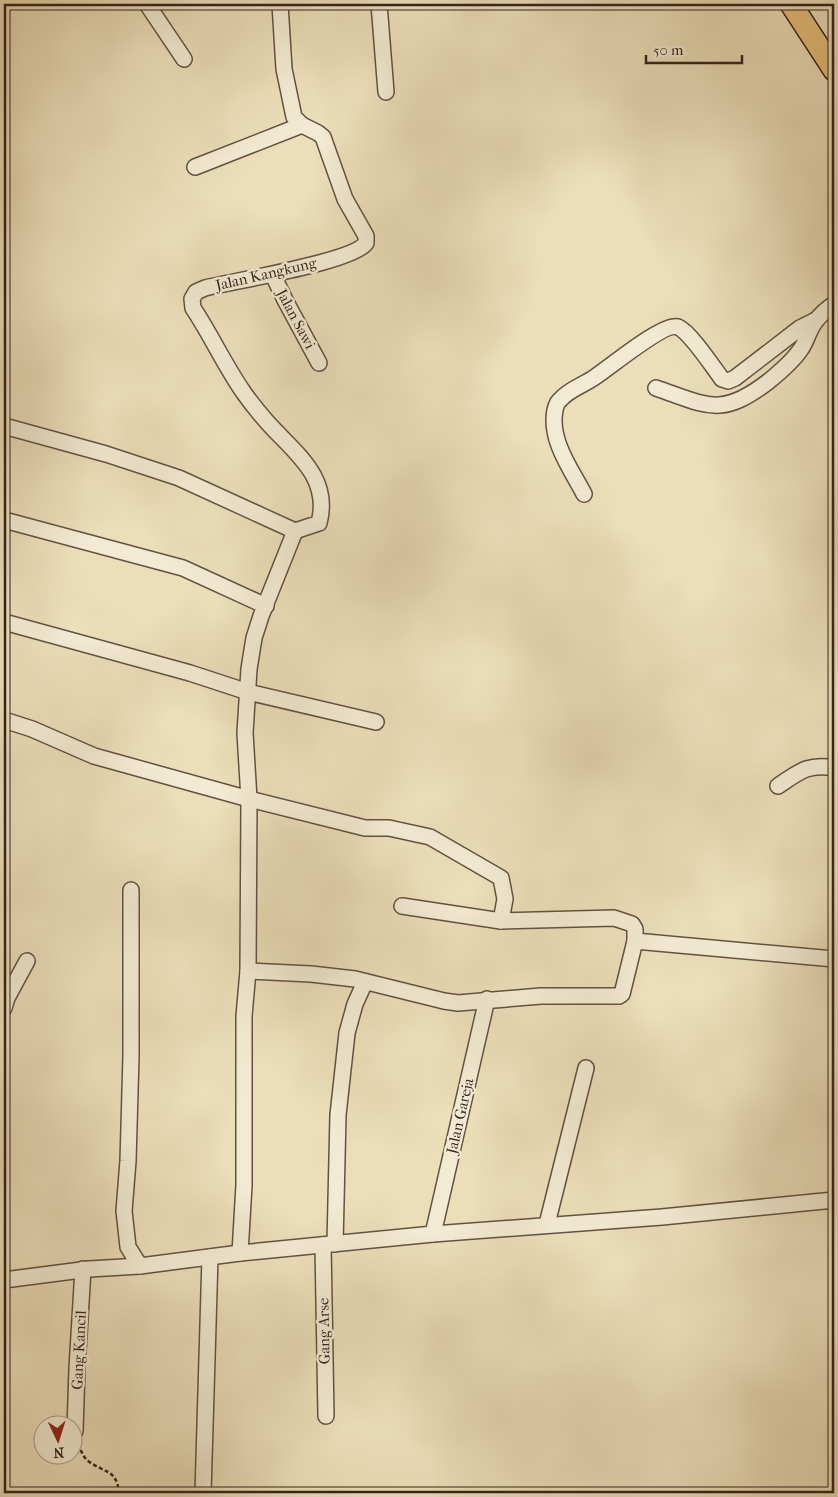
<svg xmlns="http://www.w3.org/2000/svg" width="838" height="1497" viewBox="0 0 838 1497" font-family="'IM FELL French Canon',serif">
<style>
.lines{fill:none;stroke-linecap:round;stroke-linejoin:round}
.minor-casing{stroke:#625243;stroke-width:18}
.highway-casing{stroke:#34231c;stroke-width:24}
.path{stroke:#34231c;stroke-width:2.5;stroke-dasharray:4 2.5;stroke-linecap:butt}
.minor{stroke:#f2ead2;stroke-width:15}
.highway{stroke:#e6bf7c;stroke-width:21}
.labels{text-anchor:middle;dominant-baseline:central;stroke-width:5;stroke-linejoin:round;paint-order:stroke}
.street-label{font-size:15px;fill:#34231c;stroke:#f2ead2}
</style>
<rect width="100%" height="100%" fill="#ebdeb9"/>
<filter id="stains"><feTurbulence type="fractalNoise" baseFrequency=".004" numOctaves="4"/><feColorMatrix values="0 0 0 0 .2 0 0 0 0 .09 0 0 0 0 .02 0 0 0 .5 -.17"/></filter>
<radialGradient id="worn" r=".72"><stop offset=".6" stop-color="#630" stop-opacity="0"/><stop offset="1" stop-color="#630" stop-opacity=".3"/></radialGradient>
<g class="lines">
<defs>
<g id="minor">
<path d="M147,4L184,59"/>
<path d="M280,4L284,69L294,117L302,125L318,133L323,137L345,199L366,236V243C353,262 233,281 205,288L196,292L192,299L193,308C211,335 225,366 244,393C251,403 260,414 268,423C295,453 331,477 319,523L295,531"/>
<path d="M379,4L386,92"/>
<path d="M195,167L302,125"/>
<path d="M273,275L285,300L319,363"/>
<path d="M656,388C708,406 721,418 769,381C780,372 793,361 801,349C806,342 808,333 813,325C818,316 826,310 834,304"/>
<path d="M4,426L106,454L179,478L295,531"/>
<path d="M584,494C571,469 549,440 555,410C556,406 557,402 560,400C569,389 584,385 595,377C609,368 664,322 678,327C690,332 713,367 722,379L728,381L735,378L800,328L816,320"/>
<path d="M4,520L183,568L266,606"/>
<path d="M4,622L190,673L248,692L376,722"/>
<path d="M4,720L32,729L94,756L249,799L365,828H389L430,837L501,878L505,899L501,921L614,918L632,924L635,929V941"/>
<path d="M778,786C799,772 808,763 834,768"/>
<path d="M131,890V1056L128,1161L124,1211L128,1247L140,1266"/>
<path d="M402,906L501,921"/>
<path d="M248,971L311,974L355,979L444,1001L458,1003L541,996H619L622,994L635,941L834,959"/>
<path d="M4,1008L7,998L27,961"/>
<path d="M547,1224L586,1068"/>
<path d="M433,1234L487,999"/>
<path d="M335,1244L338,1115L347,1033L355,1004L365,982"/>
<path d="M323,1245L326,1416"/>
<path d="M240,1253L244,1185V1016L248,971L249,799L245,733L249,669L254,638L261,616L295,531"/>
<path d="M4,1280L89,1269L140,1266L240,1253L433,1234L662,1217L834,1200"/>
<path d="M75,1431L77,1368L83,1269"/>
<path d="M203,1493L210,1257"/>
</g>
<path id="highway" d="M791,4L834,70"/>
</defs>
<use href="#minor" class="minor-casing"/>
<use href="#highway" class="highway-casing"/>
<path class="path" d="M78,1444C81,1450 83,1457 88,1461C104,1473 117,1469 119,1493"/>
<use href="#minor" class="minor"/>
<use href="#highway" class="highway"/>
</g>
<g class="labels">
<g class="street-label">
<text transform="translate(266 274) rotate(-13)">Jalan Kangkung</text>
<text transform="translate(296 319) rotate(62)">Jalan Sawi</text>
<text transform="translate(460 1116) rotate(-77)">Jalan Gareja</text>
<text transform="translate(324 1331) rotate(-91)">Gang Arse</text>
<text transform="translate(79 1350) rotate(-87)">Gang Kancil</text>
</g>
</g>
<rect width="838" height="1497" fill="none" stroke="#ebdeb9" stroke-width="20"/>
<rect x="5" y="5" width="828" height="1487" fill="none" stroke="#34231c" stroke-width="2.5"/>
<rect x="10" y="10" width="818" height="1477" fill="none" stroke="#34231c"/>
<g transform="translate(58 1440) rotate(176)"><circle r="24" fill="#f2ead2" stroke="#a69a89"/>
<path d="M0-4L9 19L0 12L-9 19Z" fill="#8f2418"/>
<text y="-8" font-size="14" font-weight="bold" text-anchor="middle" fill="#34231c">N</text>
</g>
<path d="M646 55v8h96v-8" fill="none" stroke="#34231c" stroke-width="2.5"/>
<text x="653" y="55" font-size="15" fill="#34231c" stroke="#f2ead2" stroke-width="4" paint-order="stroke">50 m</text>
<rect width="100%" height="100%" filter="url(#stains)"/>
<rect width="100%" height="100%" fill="url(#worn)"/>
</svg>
